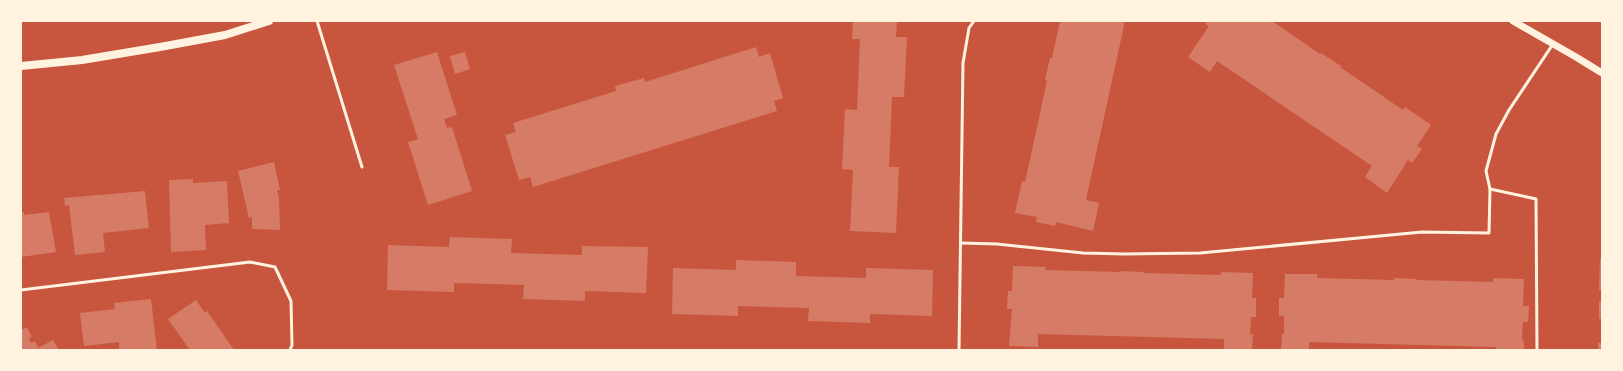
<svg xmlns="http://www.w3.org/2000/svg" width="1623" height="371" viewBox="0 0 1623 371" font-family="'Space Grotesk',sans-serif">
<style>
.building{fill:#d67c66}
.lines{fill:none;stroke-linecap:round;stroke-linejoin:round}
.service{stroke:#fff3e0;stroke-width:3}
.tertiary{stroke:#fff3e0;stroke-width:7}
.secondary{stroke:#fff3e0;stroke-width:8}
</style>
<rect width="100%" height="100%" fill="#c8553d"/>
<g class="building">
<path d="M853,21H897L896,37H907L904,97H892L889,167H899L896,233L850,231L853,170L842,169L845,109L857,110L860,39H852Z"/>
<path d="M1060,21H1125L1086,200L1099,203L1093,231L1056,222L1055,226L1036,222L1037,217L1015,213L1022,181L1025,182L1047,81L1045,80L1050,58H1052Z"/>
<path d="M1207,21H1272L1320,54L1321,53L1341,66L1340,67L1403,110L1405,107L1431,125L1417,146L1422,149L1412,163L1408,160L1387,193L1365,177L1372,166L1217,61L1210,72L1188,57L1209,26L1205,24Z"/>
<path d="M756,47L759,57L770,53L783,98L774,101L777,111L533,187L530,177L519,180L505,135L516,132L513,123L616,91L615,86L644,78L645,82Z"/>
<path d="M437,52L457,115L444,119L447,128L452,127L472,191L428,205L408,142L418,139L394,65Z"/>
<path d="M465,52L470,69L455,74L450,56Z"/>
<path d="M274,162L280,190H277L279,198L280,230L252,229V217L249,218L238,171Z"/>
<path d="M193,179V183L227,181L229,223L205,225L206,250L171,252L169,180Z"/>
<path d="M145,191L149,228L103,233L105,252L75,255L69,205L65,206L64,198Z"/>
<path d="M21,212H24V215L49,212L56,252L21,257Z"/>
<path d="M450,237L512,239L511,253L582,255V246L648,247L646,293L585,291V301L523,299L524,285L454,283V292L387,290L388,245L449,247Z"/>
<path d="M1600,259H1602V290H1599Z"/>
<path d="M736,260L796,262V276L866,278V268L933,270L932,316L870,314V323L808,321L809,308L738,306V316L672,314L673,268L736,270Z"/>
<path d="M1013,266L1046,267L1045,270L1121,272V271L1144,272V273L1221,275V272L1253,273L1252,298H1256V317H1251L1250,334H1253L1252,350H1224V339L1038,334V347L1009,346L1012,309H1007L1008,291H1012Z"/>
<path d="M1285,274H1317V278L1394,280V278L1416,279V280L1493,282V278L1524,279L1523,306H1529L1528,322H1523L1522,340L1524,341V350H1496V347L1309,342V350H1281L1282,334H1284V316H1279V298H1284Z"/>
<path d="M151,299L157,350H119V342L84,346L80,313L115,309L114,303Z"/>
<path d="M196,300L205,313L207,311L234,350H190L168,319Z"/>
<rect x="1599" y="301" width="3" height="18"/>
<path d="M27,327L32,337L29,338L31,343L35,341L38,348L53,340L59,350H21V330Z"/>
<rect x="1598" y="343" width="4" height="7"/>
</g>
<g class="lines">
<g class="service">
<path d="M317,21L362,167"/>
<path d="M1490,189L1536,199L1537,350"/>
<path d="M961,243L997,244L1083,253L1124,254L1200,253L1422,232L1489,233L1490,189L1486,171L1496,134L1509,110L1553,44"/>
<path d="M21,290L250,262L275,267L291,301L292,345L290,350"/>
<path d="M959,350L963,63L969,28L974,21"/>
</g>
<path class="tertiary" d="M1513,21L1576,57L1602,73"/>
<path class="secondary" d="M21,66L82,60L160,47L225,35L269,21"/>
</g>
<rect width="1623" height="371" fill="none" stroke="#fff3e0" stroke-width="44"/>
</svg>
